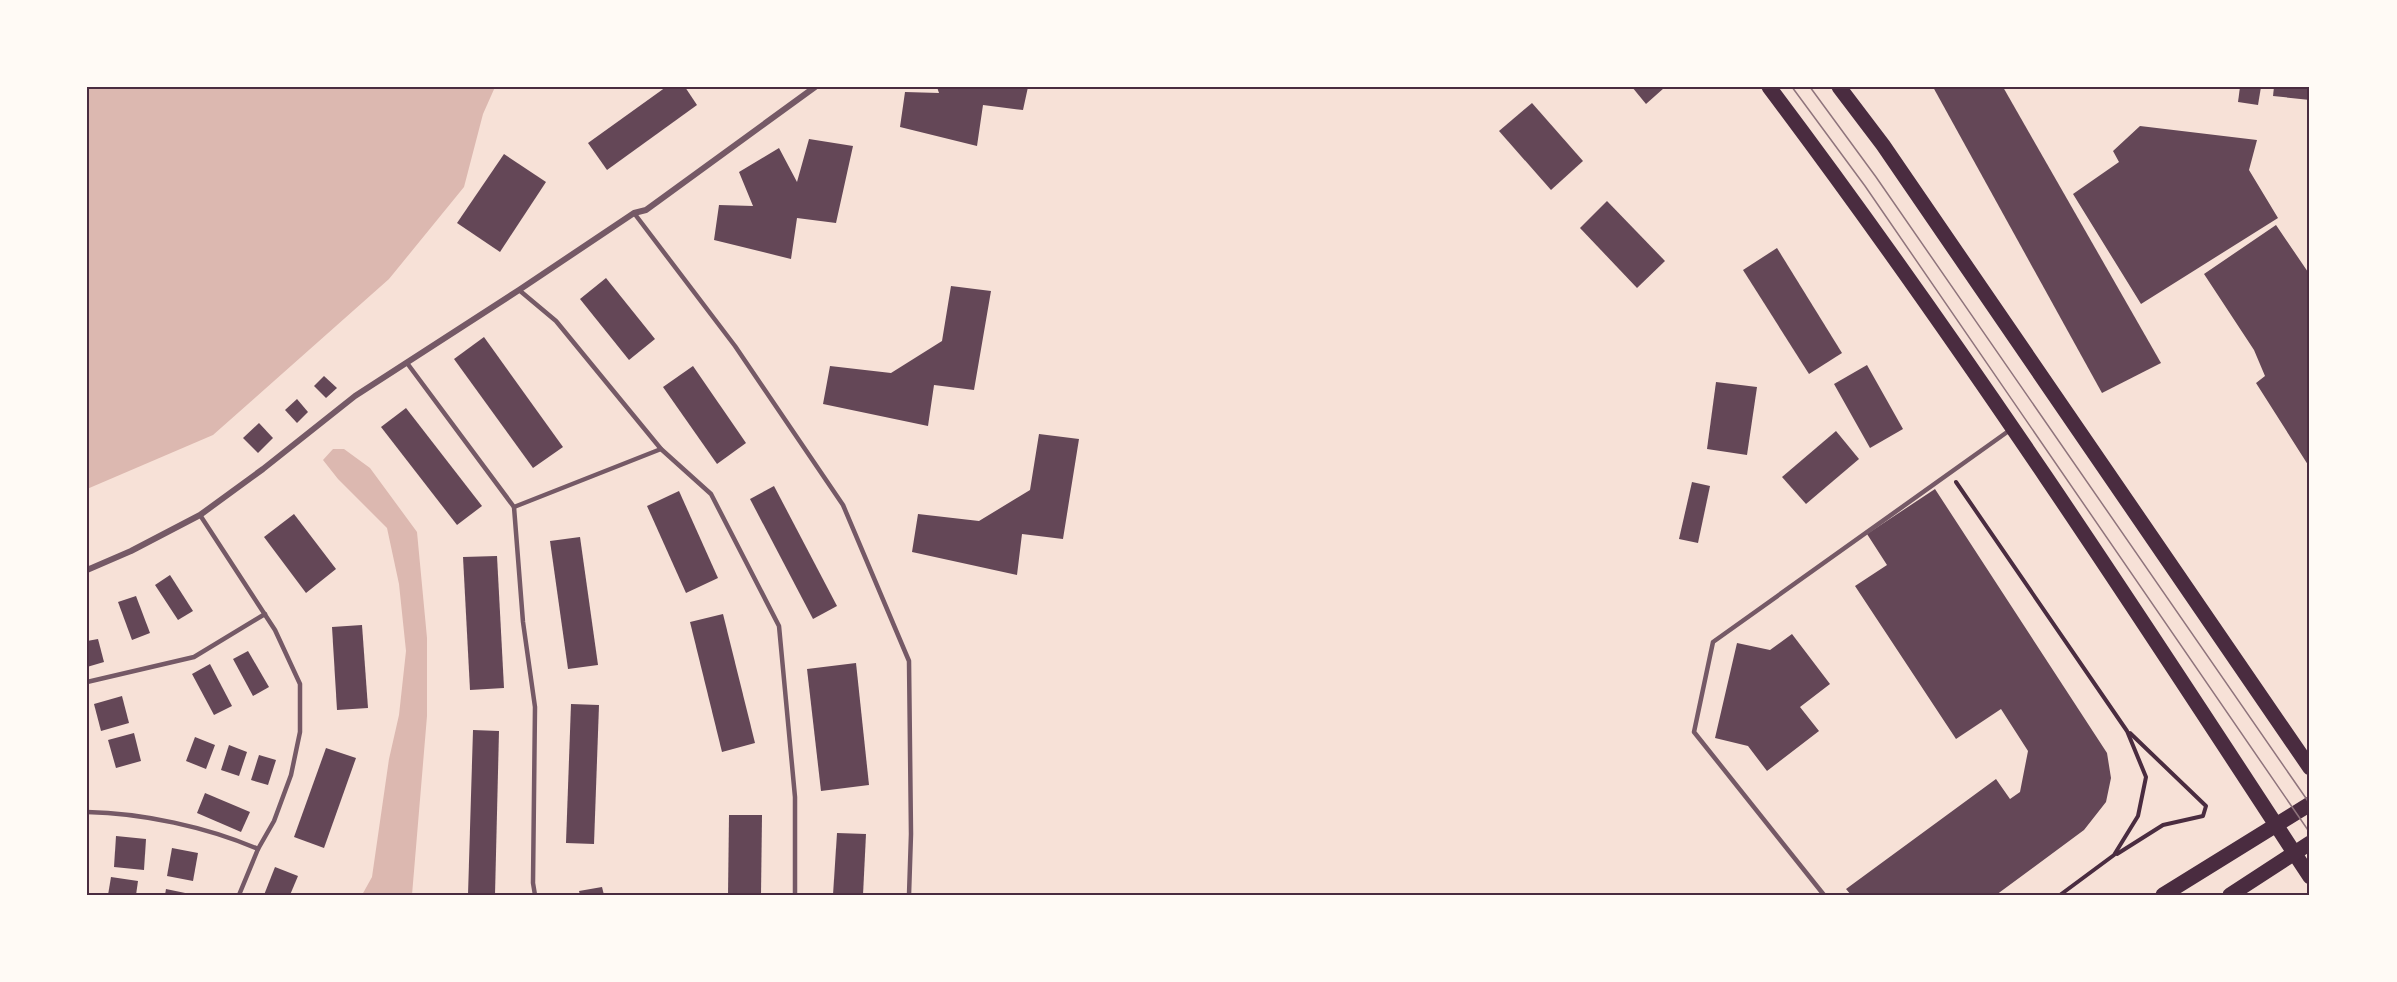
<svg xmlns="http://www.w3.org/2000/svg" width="2397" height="982" viewBox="0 0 2397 982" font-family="'Titillium Web',sans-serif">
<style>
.water{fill:#dcb8b0}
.building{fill:#644757}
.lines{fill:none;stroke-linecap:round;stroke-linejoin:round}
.path{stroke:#4a2c40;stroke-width:4}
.service{stroke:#755966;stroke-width:4.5}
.minor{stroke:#755966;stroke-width:6}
.primary{stroke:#4a2c40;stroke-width:15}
.tram{stroke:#8f747c;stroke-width:1.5}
.neatline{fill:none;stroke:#4a2c40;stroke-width:2}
</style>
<rect width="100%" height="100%" fill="#f7e1d7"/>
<g class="water">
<path d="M87,87H495L483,114L464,187L389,279L213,435L87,489Z"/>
<path d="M333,449H344L370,468L417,532L427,638V716L412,895H362L372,877L389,759L399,715L406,651L399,584L387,528L338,479L323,460Z"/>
</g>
<g class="building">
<path d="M666,87H685L697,105L607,170L588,143Z"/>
<path d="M937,87H1028L1023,110L983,105L977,146L900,127L905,92L939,93Z"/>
<path d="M1632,87H1663L1664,88L1646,104Z"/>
<path d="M1933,87H2003L2161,363L2102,393Z"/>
<path d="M2240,87H2261L2258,105L2238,102Z"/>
<path d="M2274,87H2310V100L2273,96Z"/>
<path d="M1532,103L1583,161L1551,190L1499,131Z"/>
<path d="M2140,126L2257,140L2249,170L2278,218L2141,304L2073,194L2119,162L2113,151Z"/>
<path d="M809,139L853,146L836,223L797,218L791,259L714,240L719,205L753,206L739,172L779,148L797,182Z"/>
<path d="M504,154L546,182L500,252L457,223Z"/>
<path d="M1607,201L1665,261L1637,288L1580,228Z"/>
<path d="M2276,225L2310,275V468L2256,383L2265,376L2254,350L2204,274Z"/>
<path d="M1777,248L1842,353L1809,374L1743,270Z"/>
<path d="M606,278L655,339L629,360L580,299Z"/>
<path d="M951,286L991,291L974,390L934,385L928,426L823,404L830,366L891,373L942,341Z"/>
<path d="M484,337L563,447L533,468L454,359Z"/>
<path d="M1867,365L1903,429L1870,448L1834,384Z"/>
<path d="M693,366L746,443L717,464L663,387Z"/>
<path d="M324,376L337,388L326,398L314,386Z"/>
<path d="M1716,382L1757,387L1747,455L1707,449Z"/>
<path d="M297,399L308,412L297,423L285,410Z"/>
<path d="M406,408L482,506L457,525L381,427Z"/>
<path d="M259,423L273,438L258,453L243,438Z"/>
<path d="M1836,431L1859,459L1806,504L1782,477Z"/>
<path d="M1039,434L1079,439L1063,539L1022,534L1017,575L912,552L918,514L979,521L1030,490Z"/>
<path d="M1692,482L1710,486L1698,543L1679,539Z"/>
<path d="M774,486L837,606L813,619L750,499Z"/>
<path d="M1935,489L2107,753L2111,778L2106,802L2084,830L1996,895H1851L1846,889L1996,779L2010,799L2020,792L2028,751L2001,709L1956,739L1855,586L1887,565L1867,534Z"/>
<path d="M679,491L718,578L686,593L647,506Z"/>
<path d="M294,514L336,569L306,593L264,537Z"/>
<path d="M580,537L598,665L568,669L550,541Z"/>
<path d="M497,556L504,688L470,690L463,557Z"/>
<path d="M170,575L193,611L178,620L155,585Z"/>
<path d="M136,596L150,633L132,640L118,602Z"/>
<path d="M723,614L755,743L722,752L690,622Z"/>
<path d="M362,625L368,708L337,710L332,627Z"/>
<path d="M1792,634L1830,684L1800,707L1819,731L1767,771L1748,746L1715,738L1737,643L1770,650Z"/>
<path d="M98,639L104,662L87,667V641Z"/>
<path d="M248,651L269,687L253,696L233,659Z"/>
<path d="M856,663L869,785L821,791L807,669Z"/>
<path d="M210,664L232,706L214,715L192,674Z"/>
<path d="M122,696L129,723L101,731L94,704Z"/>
<path d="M571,704L599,705L594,844L566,843Z"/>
<path d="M473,730L499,731L495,895H468Z"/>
<path d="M134,733L141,761L116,768L108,740Z"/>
<path d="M195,737L215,745L206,769L186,761Z"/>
<path d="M229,745L247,752L239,776L221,770Z"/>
<path d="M326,748L356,758L324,848L294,837Z"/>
<path d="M259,755L276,760L268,785L251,780Z"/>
<path d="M205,793L250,812L241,832L197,813Z"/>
<path d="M729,815H762L761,895H728Z"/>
<path d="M837,833L866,834L863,895H833Z"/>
<path d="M116,836L146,839L144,870L114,867Z"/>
<path d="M172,848L198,853L193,881L167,876Z"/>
<path d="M275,867L298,876L290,895H264Z"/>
<path d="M111,877L138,881L136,895H108Z"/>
<path d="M602,887L604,895H580L579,891Z"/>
<path d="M166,889L190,894V895H165Z"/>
</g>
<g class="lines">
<g class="path">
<path d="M1956,482L2127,731L2146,777L2138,816L2114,855L2060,895"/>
<path d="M2117,854L2163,825L2203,816L2206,806L2130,733"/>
</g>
<g class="service">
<path d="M634,213L735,346L843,505L909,661L911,834L909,895"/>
<path d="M519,290L556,321L661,449L711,494L779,626L795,797V895"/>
<path d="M407,363L514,507L661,449"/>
<path d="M514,507L523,622L535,707L533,883L535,895"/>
<path d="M87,682L194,657L265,614"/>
<path d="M87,812C142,813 207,827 258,849L274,821L291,775L300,732V684L275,630L200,515"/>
<path d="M239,895L258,849"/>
<path d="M1824,895L1694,732L1713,642L2010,430"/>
</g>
<path class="minor" d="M87,570L131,551L200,515L263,469L355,396L519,290L634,213L646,210L815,87"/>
<g class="primary">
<path d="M1769,87C1961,342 2136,610 2310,877"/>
<path d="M1839,87L1883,145L2310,768"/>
<path d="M2163,895L2310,804"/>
<path d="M2230,895L2310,843"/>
</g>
<g class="tram">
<path d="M1792,87L1865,186L2310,833"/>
<path d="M1810,87L1876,177L2310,804"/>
</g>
</g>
<rect width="2397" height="982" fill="none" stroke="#fffaf5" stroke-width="177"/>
<rect x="88" y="88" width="2220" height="806" class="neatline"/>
</svg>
